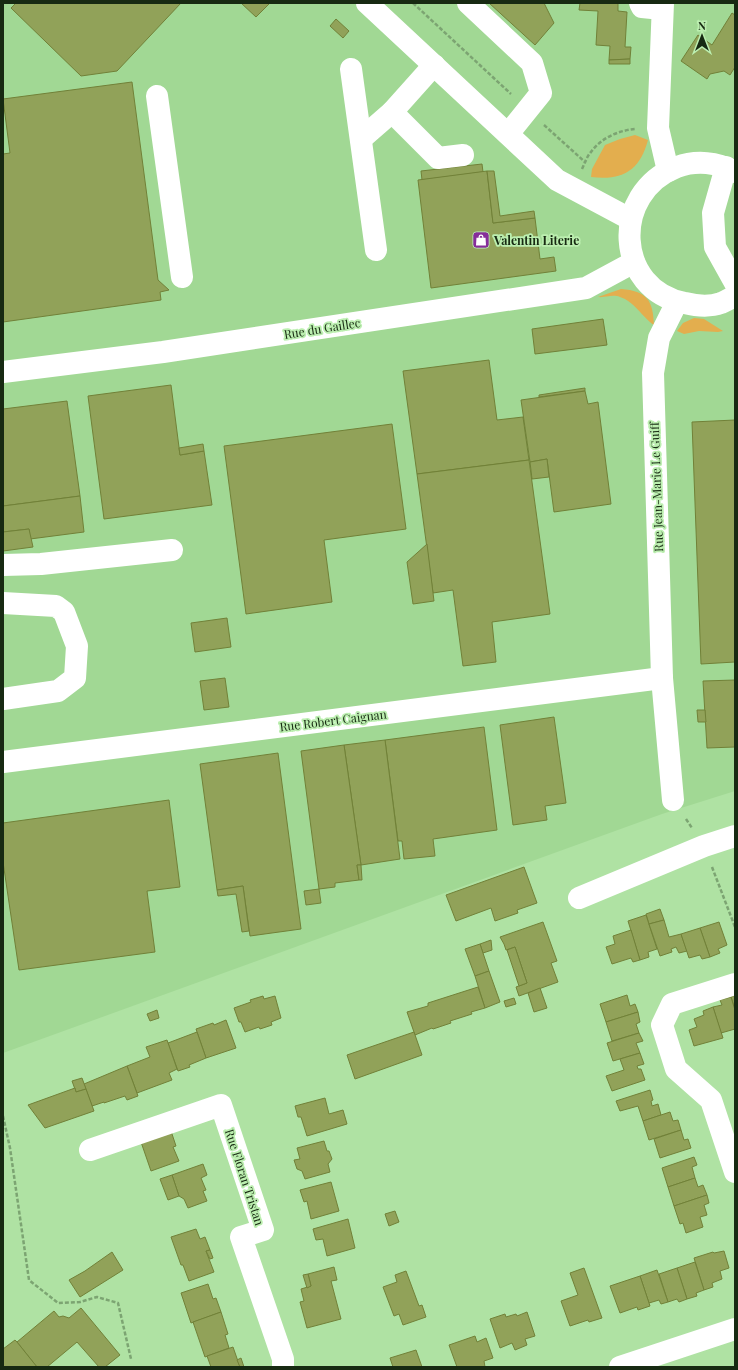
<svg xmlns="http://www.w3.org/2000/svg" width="738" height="1370" viewBox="0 0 738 1370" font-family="'Playfair Display',serif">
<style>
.built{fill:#a1d894}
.green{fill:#e3ae4e}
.building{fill:#91a259;stroke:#718138}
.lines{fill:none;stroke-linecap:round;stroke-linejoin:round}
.path{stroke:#7ca472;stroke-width:2.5;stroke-dasharray:4 2;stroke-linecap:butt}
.minor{stroke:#fff;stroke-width:22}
.major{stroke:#fff;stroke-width:22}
.labels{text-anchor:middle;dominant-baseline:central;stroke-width:3.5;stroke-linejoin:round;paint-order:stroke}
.poi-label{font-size:12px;font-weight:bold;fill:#172a12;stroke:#bcefb0;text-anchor:start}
.street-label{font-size:12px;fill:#172a12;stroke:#bcefb0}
</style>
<rect width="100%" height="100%" fill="#afe2a3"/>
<path class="built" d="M3,3H735V791L662,814L3,1053Z"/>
<g class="green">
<path d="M635,135L648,140C640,170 623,181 591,177L592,169L605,145L620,139Z"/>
<path d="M621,289C647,291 653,300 654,325C642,317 634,301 620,297C612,294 605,298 598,297Z"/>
<path d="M694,318L704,319L723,331L718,332L699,331L684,334L677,331L683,323Z"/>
</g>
<g class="building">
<path d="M16,3H181L117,71L81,76L11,8Z"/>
<path d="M241,3H270L256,17Z"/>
<path d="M489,3H544L554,23L535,45Z"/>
<path d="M580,3H618V11L627,12L625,47H631L630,59L609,60L610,46L596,45L598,11L579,10Z"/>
<path d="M732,13L735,15V67L730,75L724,71L710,74L707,79L681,61L698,35L712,45Z"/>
<path d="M336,19L349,31L343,38L330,26Z"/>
<path d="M630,59V64H609V60Z"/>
<path d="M132,82L158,280L169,290L160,292L161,300L3,322V154L10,153L3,99Z"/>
<path d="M482,164L483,172L422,180L421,171Z"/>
<path d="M487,171L493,223L535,218L540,259L554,257L556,271L431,288L418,180Z"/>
<path d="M487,171H494L500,216L534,211L535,218L493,223Z"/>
<path d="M603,319L607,345L535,354L532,329Z"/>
<path d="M489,360L497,420L523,417L529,460L417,474L403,371Z"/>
<path d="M171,385L180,455L204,451L212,505L104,519L88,396Z"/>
<path d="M585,388V391L539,397V395Z"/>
<path d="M585,391L588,404L598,402L611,504L554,512L547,459L530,462L521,400Z"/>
<path d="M67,401L80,496L3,506V409Z"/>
<path d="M735,420V662L701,664L692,422Z"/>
<path d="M392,424L406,529L324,540L332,602L246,614L224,446Z"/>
<path d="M203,444L204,451L180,455L179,448Z"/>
<path d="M547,459L549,477L532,479L530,462Z"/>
<path d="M529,460L550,614L492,622L496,662L463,666L453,590L433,593L417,474Z"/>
<path d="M80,496L84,532L30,539L29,529L3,532V506Z"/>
<path d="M29,529L33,547L3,551V532Z"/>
<path d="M427,544L434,601L413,604L407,562Z"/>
<path d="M227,618L231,647L195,652L191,623Z"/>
<path d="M225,678L229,707L204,710L200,681Z"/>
<path d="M735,680V747L707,748L703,681Z"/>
<path d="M697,710H705L706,722H698Z"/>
<path d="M554,717L566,803L545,806L547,820L513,825L500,725Z"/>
<path d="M484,727L497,830L433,839L435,856L404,859L402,841H398L385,740Z"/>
<path d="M385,740L400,859L361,865L344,745Z"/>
<path d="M344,745L361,865H357L359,880L335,883V887L319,889L301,751Z"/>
<path d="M278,753L301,929L250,936L243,886L217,890L200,764Z"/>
<path d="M169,800L180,887L147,891L155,952L19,970L3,862V823Z"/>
<path d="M357,865H361L362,880H359Z"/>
<path d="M524,867L537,903L517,910L518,913L495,921L491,908L456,921L446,895Z"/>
<path d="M243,886L249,931L242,932L236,894L218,896L217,890Z"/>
<path d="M319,889L321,903L306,905L304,891Z"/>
<path d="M660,909L664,920L649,924L646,914Z"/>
<path d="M646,915L657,949L648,952L649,957L640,960L628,921Z"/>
<path d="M664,920L669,937L681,934L687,951L679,953L676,947L671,949L672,952L660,956L649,924Z"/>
<path d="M543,922L557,961L551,963L558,982L519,996L516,987L527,983L515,947L506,950L504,944L500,937Z"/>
<path d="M719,922L727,945L718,949L720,953L710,957L700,928Z"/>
<path d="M700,928L710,957L702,959L700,955L689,958L681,934Z"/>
<path d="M631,930L640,960L633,962L631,958L612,964L606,947L615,944L613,936Z"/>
<path d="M491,940L492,950L483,953L480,944Z"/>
<path d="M480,944L489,971L475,976L465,949Z"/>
<path d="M515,947L527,983L519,986L507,950Z"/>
<path d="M489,971L500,1002L485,1008L475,976Z"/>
<path d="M478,987L485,1008L471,1012L472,1014L450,1021L451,1023L433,1029L432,1028L415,1035L407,1012L428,1006V1003Z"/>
<path d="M540,988L547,1008L534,1012L528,993Z"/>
<path d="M627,995L630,1006L635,1004L638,1012L606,1022L600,1004Z"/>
<path d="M735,995V1010L731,997Z"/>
<path d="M263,996L264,999L275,996L281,1018L271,1022L272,1025L260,1029L259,1027L245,1032L241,1022H239L234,1008L251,1002L250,1000Z"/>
<path d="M731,997L735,1010V1029L721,1033L713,1007L722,1005L720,1000Z"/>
<path d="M514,998L516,1004L506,1007L504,1001Z"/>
<path d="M713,1007L723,1038L694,1046L689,1030L697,1027L694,1019L704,1015L703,1011Z"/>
<path d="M157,1010L159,1018L150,1021L147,1014Z"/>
<path d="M638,1012L640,1022L636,1024L639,1033L612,1041L606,1022Z"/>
<path d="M226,1020L236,1048L206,1058L196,1029L213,1023L214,1025Z"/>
<path d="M197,1032L206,1058L189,1065L190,1067L178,1071L168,1043Z"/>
<path d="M414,1032L422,1055L355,1079L347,1055Z"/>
<path d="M639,1033L643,1041L636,1043L640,1053L613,1061L607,1043Z"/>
<path d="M167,1040L177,1069L169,1073L172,1080L137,1093L127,1066L150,1057L146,1047Z"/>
<path d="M640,1053L644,1064L637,1066L638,1069H641L645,1080L612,1091L606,1076L624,1070L620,1059Z"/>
<path d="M127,1066L138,1096L127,1100L125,1096L104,1103V1102L92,1106L84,1084Z"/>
<path d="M82,1078L86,1089L76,1092L72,1081Z"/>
<path d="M75,1088L76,1092L86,1089L94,1111L45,1128L28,1105Z"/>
<path d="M650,1090L653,1100L651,1101L652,1106L658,1104L661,1115L643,1121L638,1106L620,1111L616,1101Z"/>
<path d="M325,1098L329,1114L343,1110L347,1124L307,1136L301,1117H298L295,1106Z"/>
<path d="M670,1112L673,1121L678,1120L681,1130L649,1140L643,1121Z"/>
<path d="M681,1130L684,1140L688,1139L691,1148L660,1158L654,1139Z"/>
<path d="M171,1131L176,1146L173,1147L179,1161L151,1171L141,1142Z"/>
<path d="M324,1141L327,1151H329L332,1159L328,1164L330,1172L305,1179L302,1171L297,1169L294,1160L300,1159L297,1148Z"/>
<path d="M694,1157L697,1165L692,1167L695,1178L668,1187L662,1168Z"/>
<path d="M203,1164L207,1175L201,1178L206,1190L203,1191L207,1201L188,1208L184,1199L179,1196L172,1175Z"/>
<path d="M172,1175L179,1196L168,1200L160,1179Z"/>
<path d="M695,1178L698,1187L703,1185L707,1195L674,1206L668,1187Z"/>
<path d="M331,1182L339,1211L311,1219L307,1201L304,1202L300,1190Z"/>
<path d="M707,1195L709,1203L704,1205L707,1215L700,1217L703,1227L686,1233L683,1223L680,1224L674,1206Z"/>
<path d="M395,1211L399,1222L389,1226L385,1214Z"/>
<path d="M348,1219L355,1248L327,1256L323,1239L316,1240L313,1229Z"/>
<path d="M196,1229L200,1239L205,1237L210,1250L206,1251L214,1272L189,1281L183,1265H181L171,1237Z"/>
<path d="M210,1250L213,1258L210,1259L206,1251Z"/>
<path d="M724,1251L729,1268L720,1271L722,1279L712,1283L713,1287L704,1290L694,1258L713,1252L714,1253Z"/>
<path d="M112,1252L123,1270L80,1297L69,1280L85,1271Z"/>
<path d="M695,1262L704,1290L696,1293L697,1296L687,1299L677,1268Z"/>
<path d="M334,1267L337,1280L331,1281L341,1319L307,1328L300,1302L304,1301L301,1289L311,1286L308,1274Z"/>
<path d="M584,1268L602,1318L589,1322L588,1320L570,1326L561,1301L578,1295L570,1273Z"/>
<path d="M677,1268L687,1299L679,1302L677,1299L668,1302L659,1274Z"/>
<path d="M657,1270L668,1302L661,1304L659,1300L649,1303L640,1276Z"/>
<path d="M406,1271L419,1306L422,1305L426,1317L403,1325L399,1314L394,1316L383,1287L397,1282L395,1275Z"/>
<path d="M308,1274L311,1286L307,1288L303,1275Z"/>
<path d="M640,1276L650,1306L638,1310L637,1307L620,1313L610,1286Z"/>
<path d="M208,1284L213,1299L216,1298L221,1312L191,1323L181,1293Z"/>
<path d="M81,1308L120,1355L105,1367H99L77,1342L47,1367H37L17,1342L54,1311L59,1317L63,1316L69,1318Z"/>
<path d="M221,1312L228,1334L225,1335L229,1348L205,1357L193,1322Z"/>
<path d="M527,1312L535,1336L525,1339L527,1345L515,1350L512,1343L500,1348L490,1319L505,1314L506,1317L516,1314L517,1316Z"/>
<path d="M475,1336L477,1342L486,1338L493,1358L484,1361L485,1367H457L449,1345Z"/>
<path d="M15,1340L17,1342L37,1367H3V1349Z"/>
<path d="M233,1347L240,1367H211L207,1356Z"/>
<path d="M416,1350L422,1367H393L390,1358Z"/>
<path d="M241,1358L244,1367H240L237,1360Z"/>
</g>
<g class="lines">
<g class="path">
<path d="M413,3L511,94"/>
<path d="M544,125L585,162"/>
<path d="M582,169C585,163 587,156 591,152C601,138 619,130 636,129"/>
<path d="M686,819L692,828"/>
<path d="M712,867L735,927"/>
<path d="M3,1116L10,1148L29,1280L58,1303L80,1302L97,1297L118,1303L131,1359"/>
</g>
<g class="minor">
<path d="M468,3L532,63L541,93L508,134"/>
<path d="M640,3L642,7L662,9"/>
<path d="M663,3L658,128L668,171"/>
<path d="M351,69L376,250"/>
<path d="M157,96L182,277"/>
<path d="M392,112L438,158L463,155"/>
<path d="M361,139L392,112L434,65"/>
<path d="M726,167L713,213L715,247L735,283"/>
<path d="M3,372L163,352L586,288L634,262"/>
<path d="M3,565L41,564L172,550"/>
<path d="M3,603L56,606L64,612L77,646L75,678L58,691L3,699"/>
<path d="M3,762L662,678"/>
<path d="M673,800L662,678L653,373L659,338L677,302"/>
<path d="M579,898L704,846L735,836"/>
<path d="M735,984L672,1004L662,1025L676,1069L711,1100L735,1172"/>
<path d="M90,1150L221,1105L263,1230L241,1237L283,1359V1367"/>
<path d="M620,1367L735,1329"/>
</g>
<g class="major">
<path d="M367,3L557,180L630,219"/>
<path d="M735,172C718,162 696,160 677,167C610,193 615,290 685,303C697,306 710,307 721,303C726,301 731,298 735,296"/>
</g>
</g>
<defs>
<symbol id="shop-square" viewBox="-11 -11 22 22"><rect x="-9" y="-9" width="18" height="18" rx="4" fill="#862d9a" stroke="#bcefb0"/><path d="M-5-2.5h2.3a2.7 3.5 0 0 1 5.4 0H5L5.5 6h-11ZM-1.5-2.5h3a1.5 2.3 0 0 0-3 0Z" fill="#fff"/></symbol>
</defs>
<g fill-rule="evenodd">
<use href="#shop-square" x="471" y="230" width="20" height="20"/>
</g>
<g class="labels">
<g class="poi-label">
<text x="494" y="240">Valentin Literie</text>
</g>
<g class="street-label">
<text transform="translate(322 328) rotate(-9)">Rue du Gaillec</text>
<text transform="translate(656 487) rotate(-92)">Rue Jean-Marie Le Guiff</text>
<text transform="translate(333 720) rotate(-7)">Rue Robert Caignan</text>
<text transform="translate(245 1177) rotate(72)">Rue Floran Tristan</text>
</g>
</g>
<rect width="738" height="1370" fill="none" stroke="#172a12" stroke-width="8"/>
<g transform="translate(702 36)" stroke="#bcefb0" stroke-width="3" paint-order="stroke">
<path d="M0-3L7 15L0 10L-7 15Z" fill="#172a12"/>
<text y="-6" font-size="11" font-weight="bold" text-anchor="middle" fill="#172a12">N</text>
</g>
</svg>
